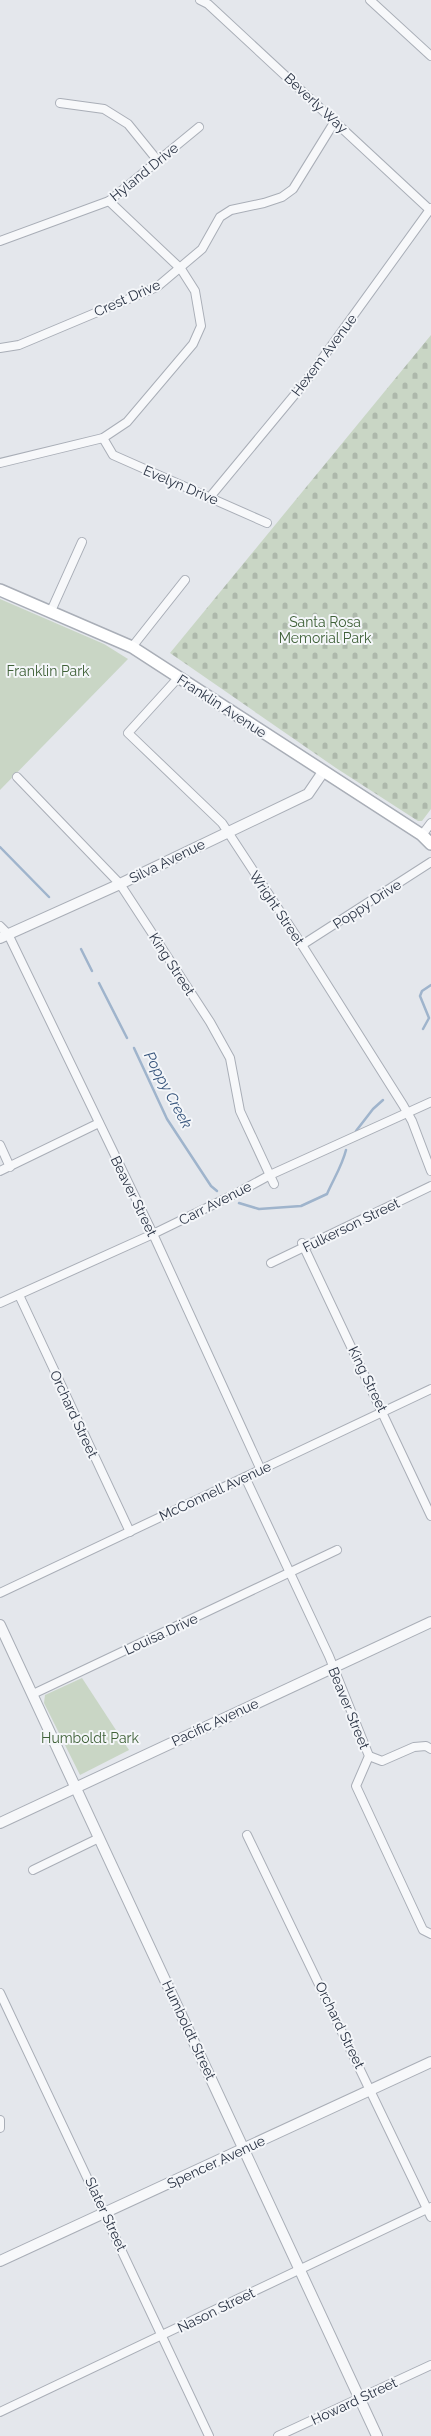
<svg xmlns="http://www.w3.org/2000/svg" width="431" height="2436" viewBox="0 0 431 2436" font-family="Raleway,sans-serif">
<style>
.green{fill:#c9d6c5}
.cemetery{fill:url(#cemetery-stones)}
.lines{fill:none;stroke-linecap:round;stroke-linejoin:round}
.stream{stroke:#9fb4cc;stroke-width:2.5}
.minor-casing{stroke:#a9aeb7;stroke-width:10}
.tertiary-casing{stroke:#a9aeb7;stroke-width:12}
.secondary-casing{stroke:#a9aeb7;stroke-width:14}
.minor{stroke:#f7f8fa;stroke-width:8}
.tertiary{stroke:#f7f8fa;stroke-width:10}
.secondary{stroke:#fff;stroke-width:11}
.labels{text-anchor:middle;dominant-baseline:central;stroke-width:4;stroke-linejoin:round;paint-order:stroke}
.street-label{font-size:14px;fill:#2b3445;stroke:#f4f6f9}
.park-label{font-size:14px;fill:#3f6138;stroke:#f4f6f9}
.water-label{font-size:15px;font-style:italic;fill:#34527a;stroke:#f4f6f9}
</style>
<defs>
<pattern id="cemetery-stones" width="16" height="16" patternUnits="userSpaceOnUse" patternTransform="scale(1.25)"><rect width="16" height="16" fill="#c9d6c5"/><path d="M2 7V4a2 2 0 0 1 4 0v3zM10 15v-3a2 2 0 0 1 4 0v3z" fill="#adb8ab"/></pattern>
</defs>
<rect width="100%" height="100%" fill="#e4e7ec"/>
<g class="green">
<path d="M0,599L104,644L128,659L0,790Z"/>
<path d="M82,1678L129,1750L80,1775L44,1703L45,1695Z"/>
</g>
<path class="cemetery" d="M431,335V809L422,821H418L336,768L170,653Z"/>
<g class="lines">
<g class="stream">
<path d="M0,847L49,897"/>
<path d="M81,949L92,971"/>
<path d="M99,983L127,1038"/>
<path d="M423,1029L429,1018L420,996L422,991L431,985"/>
<path d="M134,1048L167,1119L211,1186L217,1191"/>
<path d="M356,1131L373,1109L383,1100"/>
<path d="M239,1203L259,1209L301,1206L327,1194C334,1178 342,1166 346,1150"/>
</g>
<defs>
<g id="minor">
<path d="M200,0L208,4L430,210"/>
<path d="M370,0L431,56"/>
<path d="M60,103L104,109L128,124L158,161"/>
<path d="M0,241L109,201L199,127"/>
<path d="M0,348L19,345L157,287L202,249L220,217L231,210L264,203L282,197L293,189L335,121"/>
<path d="M103,438L113,455L267,523"/>
<path d="M0,463L103,438L127,422L193,344L201,326L195,291L181,269L109,201"/>
<path d="M210,497L306,381L431,208"/>
<path d="M51,611L82,542"/>
<path d="M132,647L185,580"/>
<path d="M178,678L128,733L222,823L302,945L403,1105L412,1121L431,1171"/>
<path d="M17,777L120,884L210,1022L230,1058L240,1111L274,1184"/>
<path d="M422,835L431,823"/>
<path d="M0,926L8,934L153,1234L261,1470"/>
<path d="M302,945L431,862"/>
<path d="M0,1145L10,1167"/>
<path d="M0,1171L99,1123"/>
<path d="M302,1243L431,1516"/>
<path d="M271,1263L431,1186"/>
<path d="M19,1295L130,1532"/>
<path d="M0,1303L153,1234L237,1193L270,1175L431,1102"/>
<path d="M245,1477L329,1656L369,1756L356,1786L423,1930L431,1934"/>
<path d="M0,1593L431,1389"/>
<path d="M33,1694L337,1550"/>
<path d="M369,1756L382,1761L414,1747L426,1746L431,1749"/>
<path d="M247,1835L431,2217"/>
<path d="M33,1870L99,1838"/>
<path d="M0,1993L209,2436"/>
<path d="M0,2120V2128"/>
<path d="M0,2412L431,2207"/>
<path d="M278,2436L431,2365"/>
</g>
<g id="tertiary">
<path d="M0,938L120,884L308,794L323,772"/>
<path d="M0,1625L377,2436"/>
<path d="M0,1823L431,1622"/>
<path d="M0,2261L431,2062"/>
</g>
<path id="secondary" d="M0,590L132,647L422,835L431,844"/>
</defs>
<use href="#minor" class="minor-casing"/>
<use href="#tertiary" class="tertiary-casing"/>
<use href="#secondary" class="secondary-casing"/>
<use href="#minor" class="minor"/>
<use href="#tertiary" class="tertiary"/>
<use href="#secondary" class="secondary"/>
</g>
<g class="labels">
<g class="street-label">
<text transform="translate(316 103) rotate(43)">Beverly Way</text>
<text transform="translate(144 172) rotate(-39)">Hyland Drive</text>
<text transform="translate(127 298) rotate(-24)">Crest Drive</text>
<text transform="translate(324 355) rotate(-53)">Hexem Avenue</text>
<text transform="translate(181 485) rotate(23)">Evelyn Drive</text>
<text transform="translate(222 706) rotate(33)">Franklin Avenue</text>
<text transform="translate(167 861) rotate(-26)">Silva Avenue</text>
<text transform="translate(367 904) rotate(-33)">Poppy Drive</text>
<text transform="translate(277 908) rotate(56)">Wright Street</text>
<text transform="translate(172 964) rotate(57)">King Street</text>
<text transform="translate(134 1196) rotate(64)">Beaver Street</text>
<text transform="translate(215 1203) rotate(-27)">Carr Avenue</text>
<text transform="translate(351 1225) rotate(-26)">Fulkerson Street</text>
<text transform="translate(368 1379) rotate(64)">King Street</text>
<text transform="translate(74 1414) rotate(65)">Orchard Street</text>
<text transform="translate(215 1491) rotate(-25)">McConnell Avenue</text>
<text transform="translate(161 1634) rotate(-25)">Louisa Drive</text>
<text transform="translate(349 1708) rotate(68)">Beaver Street</text>
<text transform="translate(215 1722) rotate(-25)">Pacific Avenue</text>
<text transform="translate(340 2025) rotate(64)">Orchard Street</text>
<text transform="translate(189 2030) rotate(65)">Humboldt Street</text>
<text transform="translate(216 2162) rotate(-25)">Spencer Avenue</text>
<text transform="translate(106 2214) rotate(65)">Slater Street</text>
<text transform="translate(216 2310) rotate(-26)">Nason Street</text>
<text transform="translate(354 2401) rotate(-25)">Howard Street</text>
</g>
<g class="park-label">
<text x="325" y="622">Santa Rosa<tspan x="325" dy="16">Memorial Park</tspan></text>
<text x="48" y="671">Franklin Park</text>
<text x="90" y="1738">Humboldt Park</text>
</g>
<g class="water-label">
<text transform="translate(168 1090) rotate(62)">Poppy Creek</text>
</g>
</g>
</svg>
